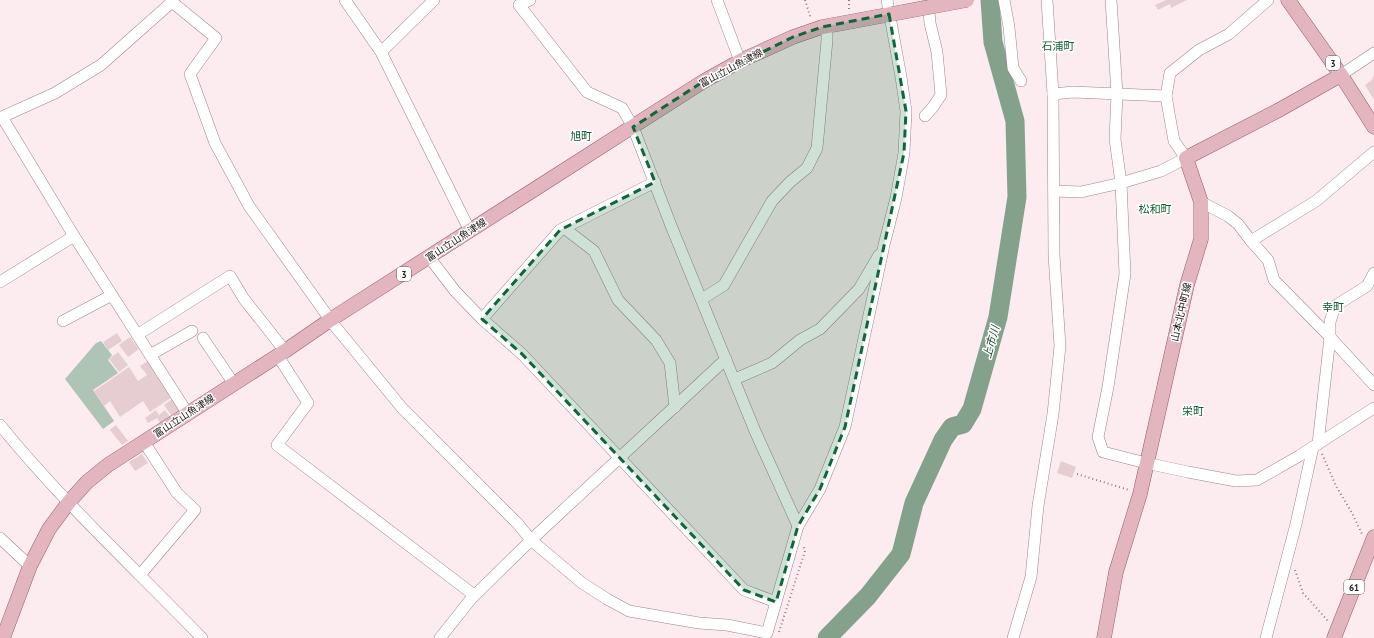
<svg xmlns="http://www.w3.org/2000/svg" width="1374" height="638" viewBox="0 0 1374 638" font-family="'PT Sans','Noto Sans JP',sans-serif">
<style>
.green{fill:#aec4b4}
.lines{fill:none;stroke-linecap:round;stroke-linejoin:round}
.river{stroke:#84a18c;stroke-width:19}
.building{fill:#e6cdd2}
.minor-casing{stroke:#9d858a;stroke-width:12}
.major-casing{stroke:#925d69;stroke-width:15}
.path{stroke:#8a7e80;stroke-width:2;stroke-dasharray:1 3;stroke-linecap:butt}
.minor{stroke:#fff;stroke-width:11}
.major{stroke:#e3b5bf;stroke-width:14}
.major-bridge-casing{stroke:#925d69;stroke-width:15;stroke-linecap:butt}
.major-bridge{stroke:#e3b5bf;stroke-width:14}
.marked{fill:#0f6739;fill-opacity:0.2;stroke:#0f6739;stroke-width:3;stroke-dasharray:8 5;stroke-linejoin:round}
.labels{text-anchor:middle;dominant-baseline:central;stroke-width:3;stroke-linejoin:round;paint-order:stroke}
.shield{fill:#fff;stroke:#625c5d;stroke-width:1}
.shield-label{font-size:9px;font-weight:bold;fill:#1e1617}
.street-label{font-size:10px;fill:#1e1617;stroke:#fff}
.neighbourhood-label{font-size:11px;fill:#125f35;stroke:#fff}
.water-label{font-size:11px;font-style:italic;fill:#1a4c2e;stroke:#fff}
</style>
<rect width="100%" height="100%" fill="#fcecef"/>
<path class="green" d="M101,341L112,355L108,360L118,373L93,390L114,421L103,429L65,379L96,343Z"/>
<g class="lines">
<path class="river" d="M827,638L868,596L901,554L914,503L943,440L952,427L963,424L972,409L998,317L1017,197L1015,121L993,42L990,0"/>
</g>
<g class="building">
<path d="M1166,0H1187L1171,8L1170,4L1158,10L1155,5Z"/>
<path d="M1374,74V100L1365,85L1372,80Z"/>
<path d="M117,333L122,341L108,350L103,342Z"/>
<path d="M130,337L139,349L128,357L119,345Z"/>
<path d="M118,352L128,365L119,372L109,359Z"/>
<path d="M148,361L172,397L150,412L143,401L120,417L110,401L104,406L94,391L129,367L138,381L147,375L140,366Z"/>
<path d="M172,399L179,410L171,415L164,405Z"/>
<path d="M156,410L159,415L165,410L170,417L160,423L157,418L148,423L145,418Z"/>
<path d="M116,425L128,441L122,445L110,430Z"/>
<path d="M142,454L148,463L135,471L129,462Z"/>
<path d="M1061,461L1076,467L1072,478L1057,473Z"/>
</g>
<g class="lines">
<defs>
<g id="minor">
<path d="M345,0L381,52L470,231"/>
<path d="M530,0L519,5L587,92L622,108L633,127L672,228L755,431L798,526"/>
<path d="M717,0L740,61"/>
<path d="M1004,0L1009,27L1013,68L1021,81"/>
<path d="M1111,0L1117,94L1115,139L1121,183L1125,274L1108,387L1098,437L1103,452L1146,463L1188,472L1236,481L1257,480L1299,456L1374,408"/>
<path d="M381,52L434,0"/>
<path d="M1341,75L1374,53"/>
<path d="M1053,94L1073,92L1166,96L1170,73L1199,50L1229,34L1268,0"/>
<path d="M925,116L933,107L941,95L937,52L930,23L928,0"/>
<path d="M655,182L560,230L482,319L522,354L744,590L776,602"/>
<path d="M1054,191L1081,192L1121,183L1161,171L1186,158L1174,141L1166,96"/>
<path d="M1201,202L1228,216L1238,224L1251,241L1316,201L1374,152"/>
<path d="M564,228L594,251L618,300L656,340L670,363L675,407"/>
<path d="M1251,241L1268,260L1274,280L1330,337L1374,385"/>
<path d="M429,257L455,291L482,319"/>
<path d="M0,282L74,236"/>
<path d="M702,299L724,285L772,201L790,182L807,168L817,148L827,40V26"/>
<path d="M63,321L112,295"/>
<path d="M137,335L230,276L244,299L285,351"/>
<path d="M203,338L234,384"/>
<path d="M150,355L192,331"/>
<path d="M278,356L308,403L277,445L474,595"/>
<path d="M735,379L772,363L800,340L820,329L859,289L879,255"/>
<path d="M188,414L74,236L2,117L55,93L101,65L172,2L216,38L190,74L215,143L249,206L334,325L402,408L518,524L531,540L582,583L607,599L629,611L699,623L727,625L767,633L798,526L820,489L845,427L884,245L896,198L904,153L906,111L901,77L887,0"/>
<path d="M0,425C62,501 134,568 202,638"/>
<path d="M1318,444L1330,337V322L1335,306L1367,286L1374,273"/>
<path d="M0,538L30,566"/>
<path d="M140,575L195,510L177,493L144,442"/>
<path d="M440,638L471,599L531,540L726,359"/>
<path d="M1013,638L1031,577L1038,506L1053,414L1060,346L1054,255L1053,94L1047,0"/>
<path d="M1266,638L1296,524L1313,447"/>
</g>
<g id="major">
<path d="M1288,0L1341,75L1374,127"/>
<path d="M3,638L30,566L49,529L69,502L87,482L108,465L285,351L330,320L704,81L740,61L793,37L822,27L892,14"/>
<path d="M1104,638L1116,572L1140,494L1187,285L1201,239V202L1186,158L1279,110L1341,75"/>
<path d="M1334,638L1374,537"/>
</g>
</defs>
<use href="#minor" class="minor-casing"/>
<use href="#major" class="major-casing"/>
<g class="path">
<path d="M805,0L811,19"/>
<path d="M849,0V11"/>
<path d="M1322,454L1336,486L1352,513L1362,534"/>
<path d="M1077,474L1129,490"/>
<path d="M1295,570L1303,593L1328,621"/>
<path d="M779,632L805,551L803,545"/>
</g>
<use href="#minor" class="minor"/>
<use href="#major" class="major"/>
<defs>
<path id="major-bridge" d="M892,14L967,0"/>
</defs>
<use href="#major-bridge" class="major-bridge-casing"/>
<use href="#major-bridge" class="major-bridge"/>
</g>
<path class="marked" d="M889,14L906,111L904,153L845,427L820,489L798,526L776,602L744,590L522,354L482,319L560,230L655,182L633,127L704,81L793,37L822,27Z"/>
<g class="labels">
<g class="shield">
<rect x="1326" y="56" width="14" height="14" rx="3"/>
<rect x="397" y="267" width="14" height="14" rx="3"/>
<rect x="1344" y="580" width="20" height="14" rx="3"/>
</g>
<g class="shield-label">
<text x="1333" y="63">3</text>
<text x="404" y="274">3</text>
<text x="1354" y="587">61</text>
</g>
<g class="street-label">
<text transform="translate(731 68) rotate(-28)">富山立山魚津線</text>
<text transform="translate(456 240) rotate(-33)">富山立山魚津線</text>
<text transform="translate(1181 312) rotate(-77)">山本北中町線</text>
<text transform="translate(184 416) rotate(-33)">富山立山魚津線</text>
</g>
<g class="neighbourhood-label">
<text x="1058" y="46">石浦町</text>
<text x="581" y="136">旭町</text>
<text x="1155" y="209">松和町</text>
<text x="1333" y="307">幸町</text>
<text x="1193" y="411">栄町</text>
</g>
<g class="water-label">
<text transform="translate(991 342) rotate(-74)">上市川</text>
</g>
</g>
</svg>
